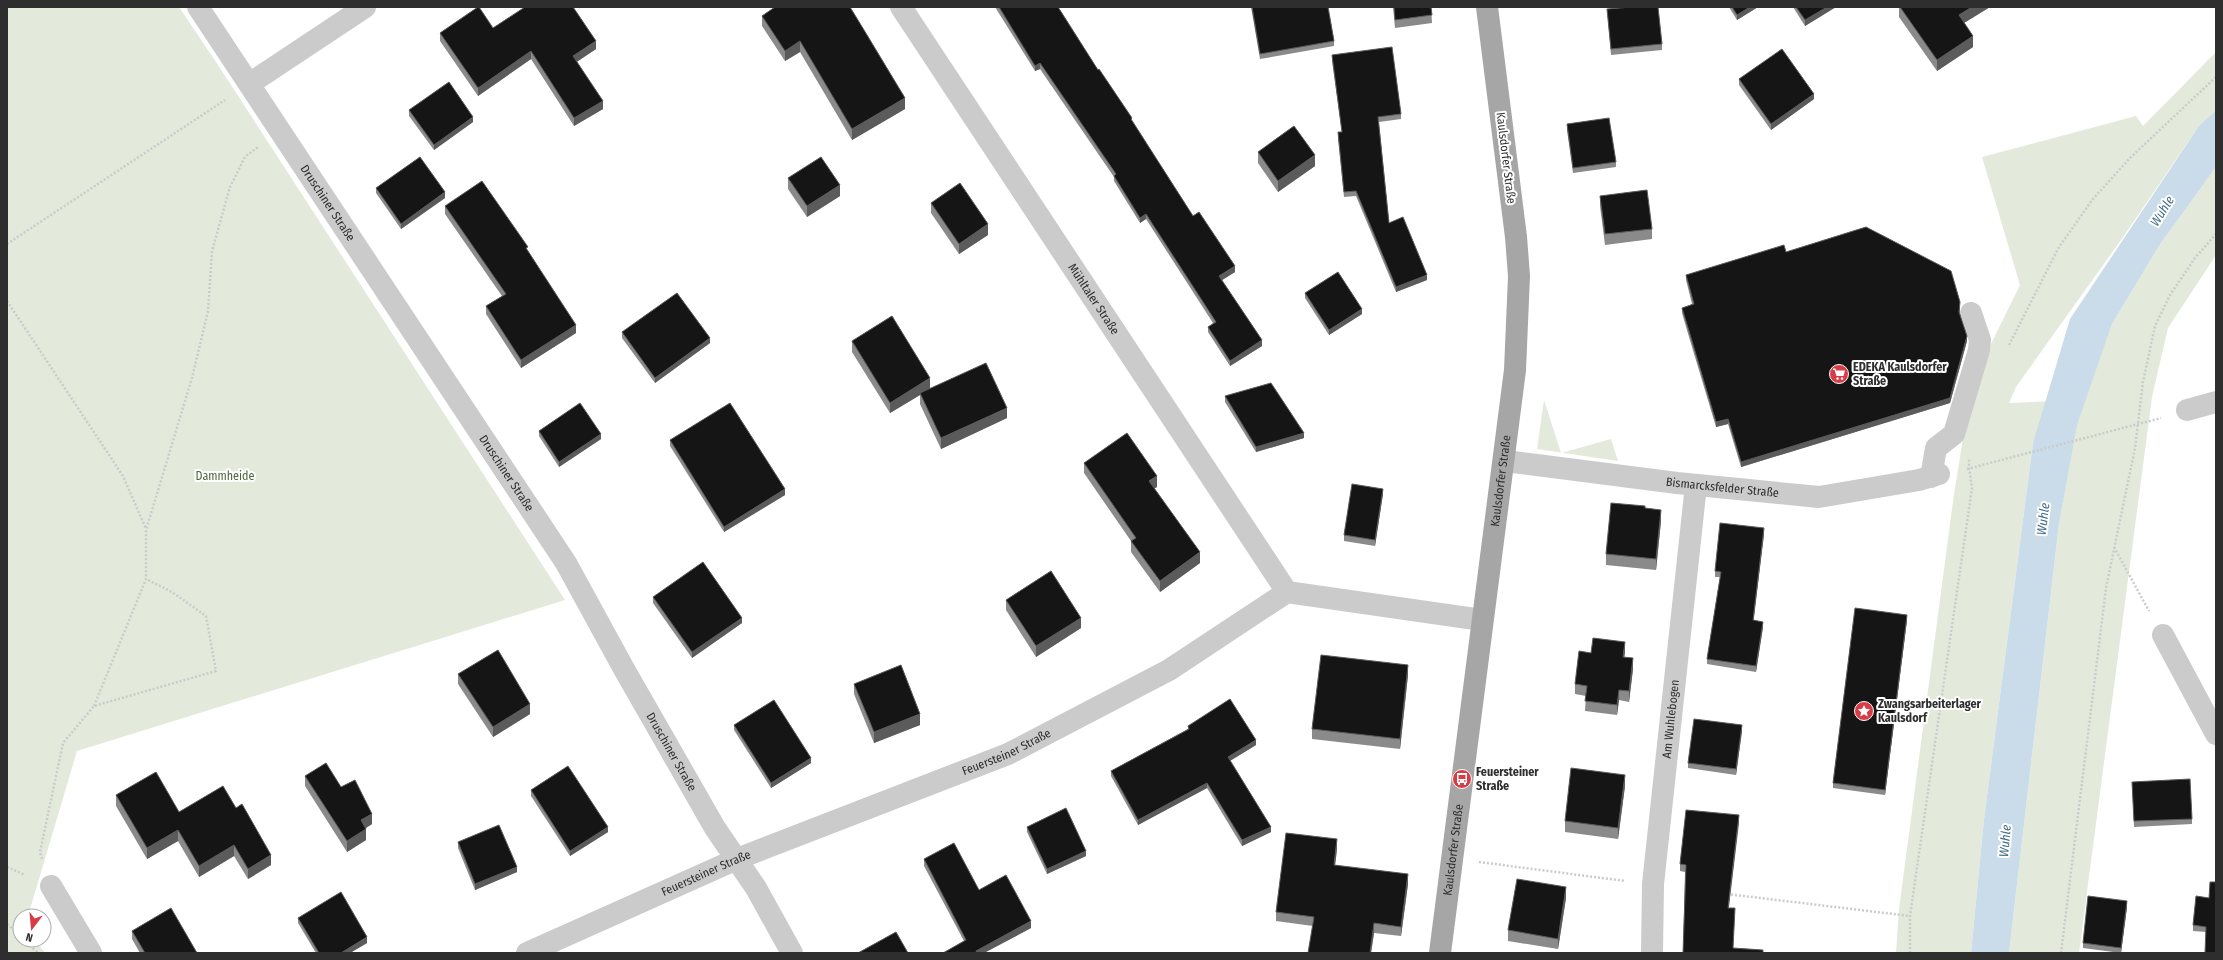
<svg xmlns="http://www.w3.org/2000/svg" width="2223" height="960" viewBox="0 0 2223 960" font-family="'Fira Sans Condensed',sans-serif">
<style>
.green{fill:#e3eadc}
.water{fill:#cadce9}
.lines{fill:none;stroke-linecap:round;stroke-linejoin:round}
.path{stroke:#cbcbcb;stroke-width:2.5;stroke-dasharray:2 2;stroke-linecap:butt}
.minor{stroke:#cbcbcb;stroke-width:22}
.major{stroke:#a6a6a6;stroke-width:22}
.wall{fill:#8a8a8a}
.shaded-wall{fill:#5b5b5b}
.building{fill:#151515;stroke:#5b5b5b}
.labels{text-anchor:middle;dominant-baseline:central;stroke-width:4;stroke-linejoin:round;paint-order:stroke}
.street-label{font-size:12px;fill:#2e2e2e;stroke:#fff}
.poi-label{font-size:12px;font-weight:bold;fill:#2e2e2e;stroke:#fff;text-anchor:start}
.park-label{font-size:12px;fill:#50663e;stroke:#fff}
.water-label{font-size:13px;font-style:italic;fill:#426d89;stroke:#fff}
</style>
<rect width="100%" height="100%" fill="#fff"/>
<g class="green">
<path d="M7,7H179L220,68L565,600L77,751L28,916H20V940H35L45,953H7Z"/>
<path d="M2216,52V110L2199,126L2121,240L2016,387L2009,403L2085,400L2112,324L2159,246L2216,167V255L2168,328L2152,397L2079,953H2009L2059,524L2076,425L2033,443L1984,819L1971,953H1896L1899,909L1954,494L1965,426L1991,344L2020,285L1982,157L2136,116L2143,126Z"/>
<path d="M1544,400L1561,453L1611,439L1618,461L1537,449Z"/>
</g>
<path class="water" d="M2216,110V167L2159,246L2112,324L2077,425L2059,524L2009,953H1971L1984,819L2033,443L2070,319L2199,126Z"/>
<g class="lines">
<g class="path">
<path d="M7,244L225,100"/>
<path d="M7,301L123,476L146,529"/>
<path d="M2009,345L2059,247L2093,199L2130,158L2216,77"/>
<path d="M1967,469L2161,418"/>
<path d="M2114,547L2149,611"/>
<path d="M94,706L146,579V530L192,378L208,311L212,251L230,187L245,157L258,147"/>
<path d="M42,859L40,852L63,743L94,706L216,671L206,616L172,592L146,579"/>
<path d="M1479,862L1625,881"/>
<path d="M7,867L25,875"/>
<path d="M1727,894L1910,916"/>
<path d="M7,924L20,936"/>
<path d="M24,940L38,953"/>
<path d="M1910,953V916L1972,488L1969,468V458"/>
<path d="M2061,953L2106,588L2135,448L2143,382L2155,326L2170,295L2195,258L2216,234"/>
</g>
<g class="minor">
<path id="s1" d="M198,7L566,563L624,669L715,828L756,888L792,953"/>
<path id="s2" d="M901,7L1287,592"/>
<path d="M249,84L365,7"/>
<path d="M2187,410L2216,402"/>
<path id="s3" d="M1505,461L1677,483L1819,497L1919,480L1939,474"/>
<path d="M1931,477L1936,448L1954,434L1979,350L1980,340L1971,313"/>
<path d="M2163,635L2216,734"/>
<path d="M51,886L91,953"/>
<path id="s4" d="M527,953L737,859L1008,754L1169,670L1287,592L1482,620"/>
<path id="s5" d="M1652,953L1653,884L1696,485"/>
</g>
<path class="major" id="s6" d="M1440,953L1515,370L1519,276L1516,237L1487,7"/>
</g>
<g class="wall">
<path d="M995,7H1058L1098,70L1132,122L1193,216L1235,272L1222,280L1262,346L1230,366L1208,332V327L1213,323L1146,219L1140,223L1114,181V177L1040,69L1035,71Z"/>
<path d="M1251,7H1328L1334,41V46L1260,59Z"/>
<path d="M1393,7H1431L1432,23L1395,28Z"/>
<path d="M1729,7H1758L1737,20Z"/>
<path d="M1793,7H1836L1805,26Z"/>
<path d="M1899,7H1990L1964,23L1973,47L1937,71L1899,17Z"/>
<path d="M1607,9L1662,44V50L1611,55Z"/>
<path d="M762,16L905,109L852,140L800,52L785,61L762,26Z"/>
<path d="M493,28L596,49L577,62L603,109L574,126L531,59L478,96L440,41V33Z"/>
<path d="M1332,55L1401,114V119L1379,122L1389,223L1427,280L1396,292L1356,196L1344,197L1338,138V132H1342L1332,61Z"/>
<path d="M1739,79L1814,99L1771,130L1739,85Z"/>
<path d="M409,110L473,122L434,150L409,116Z"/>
<path d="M1567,124L1616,162V167L1573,173L1567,130Z"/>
<path d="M1258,152L1315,166L1278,192L1258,163Z"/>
<path d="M788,178L840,196L807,217L788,189Z"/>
<path d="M376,188L445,198L401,229L376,193Z"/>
<path d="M1600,196L1652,229V239L1605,245L1600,206Z"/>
<path d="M931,203L988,235L959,254L931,213Z"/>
<path d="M445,206L576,333L521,368L486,314V306L502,296L445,214Z"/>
<path d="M1786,252L1960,307V313L1967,341L1950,403L1741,467L1728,424L1716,427L1689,337L1682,313V308L1692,304L1686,280V275Z"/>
<path d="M1305,293L1362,314L1329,335L1305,298Z"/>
<path d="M622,332L710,343L655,383L622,338Z"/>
<path d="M852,341L930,388L1007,418L941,449L920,404V395L890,413L852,352Z"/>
<path d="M1225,396L1304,438L1256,452L1225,402Z"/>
<path d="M539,431L601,439L559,467L539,436Z"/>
<path d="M670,440L785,495L724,532L670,446Z"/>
<path d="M1084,463L1157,487L1154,488L1200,563L1160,592L1131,552V541L1084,473Z"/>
<path d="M1383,494L1375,546L1344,541V535Z"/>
<path d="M1645,508L1661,521L1656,570L1606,565V554Z"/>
<path d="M2216,513V528L2215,524V514Z"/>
<path d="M1764,534L1753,620L1763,627L1756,672L1707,664V659L1720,577H1715V571Z"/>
<path d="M653,597L742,623L692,658L653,603Z"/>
<path d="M1006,600L1081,628L1036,657L1006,610Z"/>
<path d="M1907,620L1885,795L1833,788V783Z"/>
<path d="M1625,652L1624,657L1633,669L1629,702L1619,700L1617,715L1585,711L1586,696L1575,694V684L1591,653Z"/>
<path d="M458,674L530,714L493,737L458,684Z"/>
<path d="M1408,675L1400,749L1312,739V729Z"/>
<path d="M854,684L920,725L874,743L854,694Z"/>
<path d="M734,725L811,763L771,788L734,730Z"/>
<path d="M1188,726L1256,745L1230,761L1271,832L1242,846L1207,788L1138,825L1111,776V771L1188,729Z"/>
<path d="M1742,731L1736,775L1688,768V763Z"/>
<path d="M305,776L341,787L372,824L366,828V840L347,852L305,786Z"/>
<path d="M2132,782L2192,819V824L2134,827Z"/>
<path d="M1625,786L1618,839L1565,832V821Z"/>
<path d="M531,790L608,832L570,856L531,796Z"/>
<path d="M116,795L179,812L271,865L248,879L234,856L199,877L178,841L147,859L116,806Z"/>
<path d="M1739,823L1683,953L1685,872L1680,871V864Z"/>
<path d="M1027,827L1086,856L1047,874L1027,832Z"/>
<path d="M458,842L517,872L475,890L458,848Z"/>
<path d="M1337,849L1335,865L1408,884L1401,936L1374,933L1371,953H1308L1313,926L1276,921V912Z"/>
<path d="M924,859L979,890L1031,928L984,953H943L964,941L924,866Z"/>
<path d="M1566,898L1558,949L1508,941V930Z"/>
<path d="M2209,898L2206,932L2193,931V925Z"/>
<path d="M2127,907L2121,953L2083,948V943Z"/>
<path d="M298,918L367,943L350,953H316L298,923Z"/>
<path d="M132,931L197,953H140L132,939Z"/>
</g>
<g class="shaded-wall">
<path d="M1750,7H1758L1737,20V15Z"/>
<path d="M1827,7H1836L1805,26V20Z"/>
<path d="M1972,7H1990L1959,26V15Z"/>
<path d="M1973,36V47L1937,71V60Z"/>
<path d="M596,41V49L573,64V56Z"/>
<path d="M800,41V52L785,61V51Z"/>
<path d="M531,51V59L478,96V88Z"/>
<path d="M1040,63V69L1035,71V66Z"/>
<path d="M1814,94V99L1771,130V124Z"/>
<path d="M905,98V109L852,140V129Z"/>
<path d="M603,101V109L574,126V118Z"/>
<path d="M473,117V122L434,150V145Z"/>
<path d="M1315,155V166L1278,192V181Z"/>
<path d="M840,185V196L807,217V206Z"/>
<path d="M445,192V198L401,229V224Z"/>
<path d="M1146,214V219L1140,223V218Z"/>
<path d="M988,224V235L959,254V244Z"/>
<path d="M1235,266V272L1219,282V276Z"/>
<path d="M1427,275V280L1396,292V287Z"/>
<path d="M1362,309V314L1329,335V330Z"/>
<path d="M576,325V333L521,368V360Z"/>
<path d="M1967,336V341L1950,403L1741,467V462Z"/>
<path d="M710,338V343L655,383V378Z"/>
<path d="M1262,340V346L1230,366V361Z"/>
<path d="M930,378V389L920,393V395L890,413V403Z"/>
<path d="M1007,408V418L941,449V438Z"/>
<path d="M1728,419V424L1716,427V422Z"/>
<path d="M1304,433V438L1256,452V447Z"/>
<path d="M601,434V439L559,467V462Z"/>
<path d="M1157,476V487L1149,492V481Z"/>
<path d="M785,489V495L724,532V527Z"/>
<path d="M1383,489V494L1375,546V540Z"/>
<path d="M1661,510V521L1656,570V559Z"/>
<path d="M1764,528V534L1753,626V620Z"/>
<path d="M1200,552V563L1160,592V581Z"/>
<path d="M1907,615V620L1885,795V790Z"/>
<path d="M742,618V623L692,658V652Z"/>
<path d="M1081,618V628L1036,657V646Z"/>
<path d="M1763,622V627L1756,672V666Z"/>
<path d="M1625,642V652L1623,667V657Z"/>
<path d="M1633,658V669L1629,702V691Z"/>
<path d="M1408,665V675L1400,749V739Z"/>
<path d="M1619,690V700L1617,715V705Z"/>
<path d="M530,704V714L493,737V727Z"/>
<path d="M920,714V725L874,743V732Z"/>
<path d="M1742,725V731L1736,775V769Z"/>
<path d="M1256,740V745L1228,762V757Z"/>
<path d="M811,758V763L771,788V783Z"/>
<path d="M1625,775V786L1618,839V828Z"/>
<path d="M1207,783V788L1138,825V820Z"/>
<path d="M372,814V824L361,831V820Z"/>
<path d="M1739,815V823L1728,915V908Z"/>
<path d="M608,827V832L570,856V851Z"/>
<path d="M1271,827V832L1242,846V840Z"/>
<path d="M366,829V840L347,852V841Z"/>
<path d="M178,830V841L147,859V848Z"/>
<path d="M1337,839V849L1334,874V865Z"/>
<path d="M234,845V856L199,877V866Z"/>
<path d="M1086,851V856L1047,874V869Z"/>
<path d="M271,855V865L248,879V869Z"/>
<path d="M517,867V872L475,890V884Z"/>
<path d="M1408,874V884L1401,936V927Z"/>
<path d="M1566,887V898L1558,949V939Z"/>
<path d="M2127,901V907L2121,953V948Z"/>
<path d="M1031,921V928L984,953H976V951Z"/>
<path d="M1374,923V933L1371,953H1370Z"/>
<path d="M367,937V943L350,953H341Z"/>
</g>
<g class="building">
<path d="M478,7H479L493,28L525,7H573L596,41L573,56L603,101L574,118L531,51L478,88L440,33Z"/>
<path d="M775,7H850L864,30L905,98L852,129L800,41L785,51L762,16Z"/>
<path d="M999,7H1058L1098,70L1099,69L1132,118L1131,119L1193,216L1199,212L1235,266L1219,276L1262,340L1230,361L1208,327L1216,322L1146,214L1140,218L1114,176L1116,174L1040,63L1035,66Z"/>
<path d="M1252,7H1328L1334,41L1260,54Z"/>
<path d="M1394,7H1431L1432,15L1395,20Z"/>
<path d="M1632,7H1658L1662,44L1611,49L1607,9Z"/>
<path d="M1732,7H1750L1737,15Z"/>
<path d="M1796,7H1827L1805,20Z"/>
<path d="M1900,7H1972L1959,15L1973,36L1937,60Z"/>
<path d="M1392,47L1401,114L1378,117L1389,223L1403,217L1427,275L1396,287L1356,191L1344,192L1338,132H1342L1332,55Z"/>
<path d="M1782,49L1814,94L1771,124L1739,79Z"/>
<path d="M449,82L473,117L434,145L409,110Z"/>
<path d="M1609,118L1616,162L1573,168L1567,124Z"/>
<path d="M1294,126L1315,155L1278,181L1258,152Z"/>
<path d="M420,157L445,192L401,224L376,188Z"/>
<path d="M821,157L840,185L807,206L788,178Z"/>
<path d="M482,181L528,247L526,248L576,325L521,360L486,306L506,294L445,206Z"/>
<path d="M960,183L988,224L959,244L931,203Z"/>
<path d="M1647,190L1652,229L1605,234L1600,196Z"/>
<path d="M1866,227L1951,271L1960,302L1959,312L1967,336L1950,398L1741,462L1728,419L1716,422L1689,331L1682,308L1694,304L1686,275L1784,245L1786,252Z"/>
<path d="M1338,272L1362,309L1329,330L1305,293Z"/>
<path d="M677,293L710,338L655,378L622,332Z"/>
<path d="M892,316L930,378L890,403L852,341Z"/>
<path d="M986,363L1007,408L941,438L920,393Z"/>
<path d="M1271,383L1304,433L1256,447L1225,396Z"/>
<path d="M580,403L601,434L559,462L539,431Z"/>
<path d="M730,403L785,489L724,527L670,440Z"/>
<path d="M1127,433L1157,476L1149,481L1200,552L1160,581L1131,541L1136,538L1084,463Z"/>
<path d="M1352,484L1383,489L1375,540L1344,535Z"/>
<path d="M1611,503L1645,506V508L1661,510L1656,559L1606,554Z"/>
<path d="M1720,523L1764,528L1753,620L1763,622L1756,666L1707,659L1721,572L1715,571Z"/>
<path d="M703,562L742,618L692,652L653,597Z"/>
<path d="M1051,571L1081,618L1036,646L1006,600Z"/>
<path d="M1855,608L1907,615L1885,790L1833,783Z"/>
<path d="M1593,638L1625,642L1623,657L1633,658L1629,691L1619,690L1617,705L1585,701L1587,686L1575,684L1579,651L1591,653Z"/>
<path d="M498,650L530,704L493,727L458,674Z"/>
<path d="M1321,655L1408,665L1400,739L1312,729Z"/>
<path d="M901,665L920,714L874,732L854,684Z"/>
<path d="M1230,699L1256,740L1228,757L1271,827L1242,840L1207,783L1138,820L1111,771L1189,729L1188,726Z"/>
<path d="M774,700L811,758L771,783L734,725Z"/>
<path d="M1694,719L1742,725L1736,769L1688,763Z"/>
<path d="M326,763L341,787L355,780L372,814L361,820L366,829L347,841L305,776Z"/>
<path d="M568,766L608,827L570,851L531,790Z"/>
<path d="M1571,768L1625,775L1618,828L1565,821Z"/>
<path d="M156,772L179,812L223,786L236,808L242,804L271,855L248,869L234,845L199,866L178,830L147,848L116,795Z"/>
<path d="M2190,779L2192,819L2134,821L2132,782Z"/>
<path d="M1066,808L1086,851L1047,869L1027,827Z"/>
<path d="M1686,810L1739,815L1728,908H1735L1733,948L1763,950V953H1683L1686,865L1680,864Z"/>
<path d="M499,825L517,867L475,884L458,842Z"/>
<path d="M1286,833L1337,839L1334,865L1408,874L1401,927L1374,923L1370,953H1308L1314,917L1276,912Z"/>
<path d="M954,843L979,890L1006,875L1031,921L976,951L977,953H943L966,940L924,859Z"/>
<path d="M1517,879L1566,887L1558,939L1508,930Z"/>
<path d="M2210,882H2216V953H2205L2206,927L2193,925L2196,896L2209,898Z"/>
<path d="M341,892L367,937L341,953H319L298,918Z"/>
<path d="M2088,896L2127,901L2121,948L2083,943Z"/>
<path d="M171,908L197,953H145L132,931Z"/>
<path d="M896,932L908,953H858Z"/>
</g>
<defs>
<symbol id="supermarket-disc" viewBox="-11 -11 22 22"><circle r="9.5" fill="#d83c46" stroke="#fff"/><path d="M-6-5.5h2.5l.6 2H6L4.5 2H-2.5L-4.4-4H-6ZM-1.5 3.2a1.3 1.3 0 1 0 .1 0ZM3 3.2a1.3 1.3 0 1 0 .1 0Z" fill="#fff"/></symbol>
<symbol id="sight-disc" viewBox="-11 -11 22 22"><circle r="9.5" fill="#d83c46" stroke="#fff"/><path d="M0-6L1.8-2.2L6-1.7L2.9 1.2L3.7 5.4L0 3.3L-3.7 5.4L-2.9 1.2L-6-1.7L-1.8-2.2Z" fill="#fff"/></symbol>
<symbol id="bus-disc" viewBox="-11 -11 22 22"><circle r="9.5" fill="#d83c46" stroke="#fff"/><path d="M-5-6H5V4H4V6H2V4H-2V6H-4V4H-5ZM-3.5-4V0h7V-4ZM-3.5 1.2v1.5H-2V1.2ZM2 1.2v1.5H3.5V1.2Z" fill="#fff"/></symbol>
</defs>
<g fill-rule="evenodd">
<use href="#supermarket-disc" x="1828" y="363" width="22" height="22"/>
<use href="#sight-disc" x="1853" y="700" width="22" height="22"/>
<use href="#bus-disc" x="1451" y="768" width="22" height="22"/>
</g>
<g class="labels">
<g class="street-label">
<text transform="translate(1506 158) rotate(83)">Kaulsdorfer Straße</text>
<text stroke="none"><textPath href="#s1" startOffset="235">Druschiner Straße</textPath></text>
<text stroke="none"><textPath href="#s2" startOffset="350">Mühltaler Straße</textPath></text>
<text stroke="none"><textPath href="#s1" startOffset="559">Druschiner Straße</textPath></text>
<text stroke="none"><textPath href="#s6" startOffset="476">Kaulsdorfer Straße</textPath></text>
<text stroke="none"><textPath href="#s3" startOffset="219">Bismarcksfelder Straße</textPath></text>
<text stroke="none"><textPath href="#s5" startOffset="235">Am Wuhlebogen</textPath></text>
<text stroke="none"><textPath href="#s4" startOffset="520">Feuersteiner Straße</textPath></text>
<text stroke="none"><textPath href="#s1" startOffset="883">Druschiner Straße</textPath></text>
<text stroke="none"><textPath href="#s6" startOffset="104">Kaulsdorfer Straße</textPath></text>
<text stroke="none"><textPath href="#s4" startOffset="196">Feuersteiner Straße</textPath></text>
</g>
<g class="poi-label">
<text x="1853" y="367">EDEKA Kaulsdorfer<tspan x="1853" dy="14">Straße</tspan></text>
<text x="1878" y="704">Zwangsarbeiterlager<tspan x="1878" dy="14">Kaulsdorf</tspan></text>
<text x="1476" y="772">Feuersteiner<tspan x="1476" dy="14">Straße</tspan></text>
</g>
<g class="park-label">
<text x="225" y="476">Dammheide</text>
</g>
<g class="water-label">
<text transform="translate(2162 211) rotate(-58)">Wuhle</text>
<text transform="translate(2043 519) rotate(-83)">Wuhle</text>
<text transform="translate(2005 841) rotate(-85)">Wuhle</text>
</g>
</g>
<rect width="2223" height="960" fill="none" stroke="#2e2e2e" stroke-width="16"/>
<g transform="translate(32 928) rotate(196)"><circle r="19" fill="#ffffff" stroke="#ababab"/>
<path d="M0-3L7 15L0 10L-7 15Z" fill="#d83c46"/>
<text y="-6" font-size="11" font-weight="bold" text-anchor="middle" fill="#2e2e2e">N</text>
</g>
</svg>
